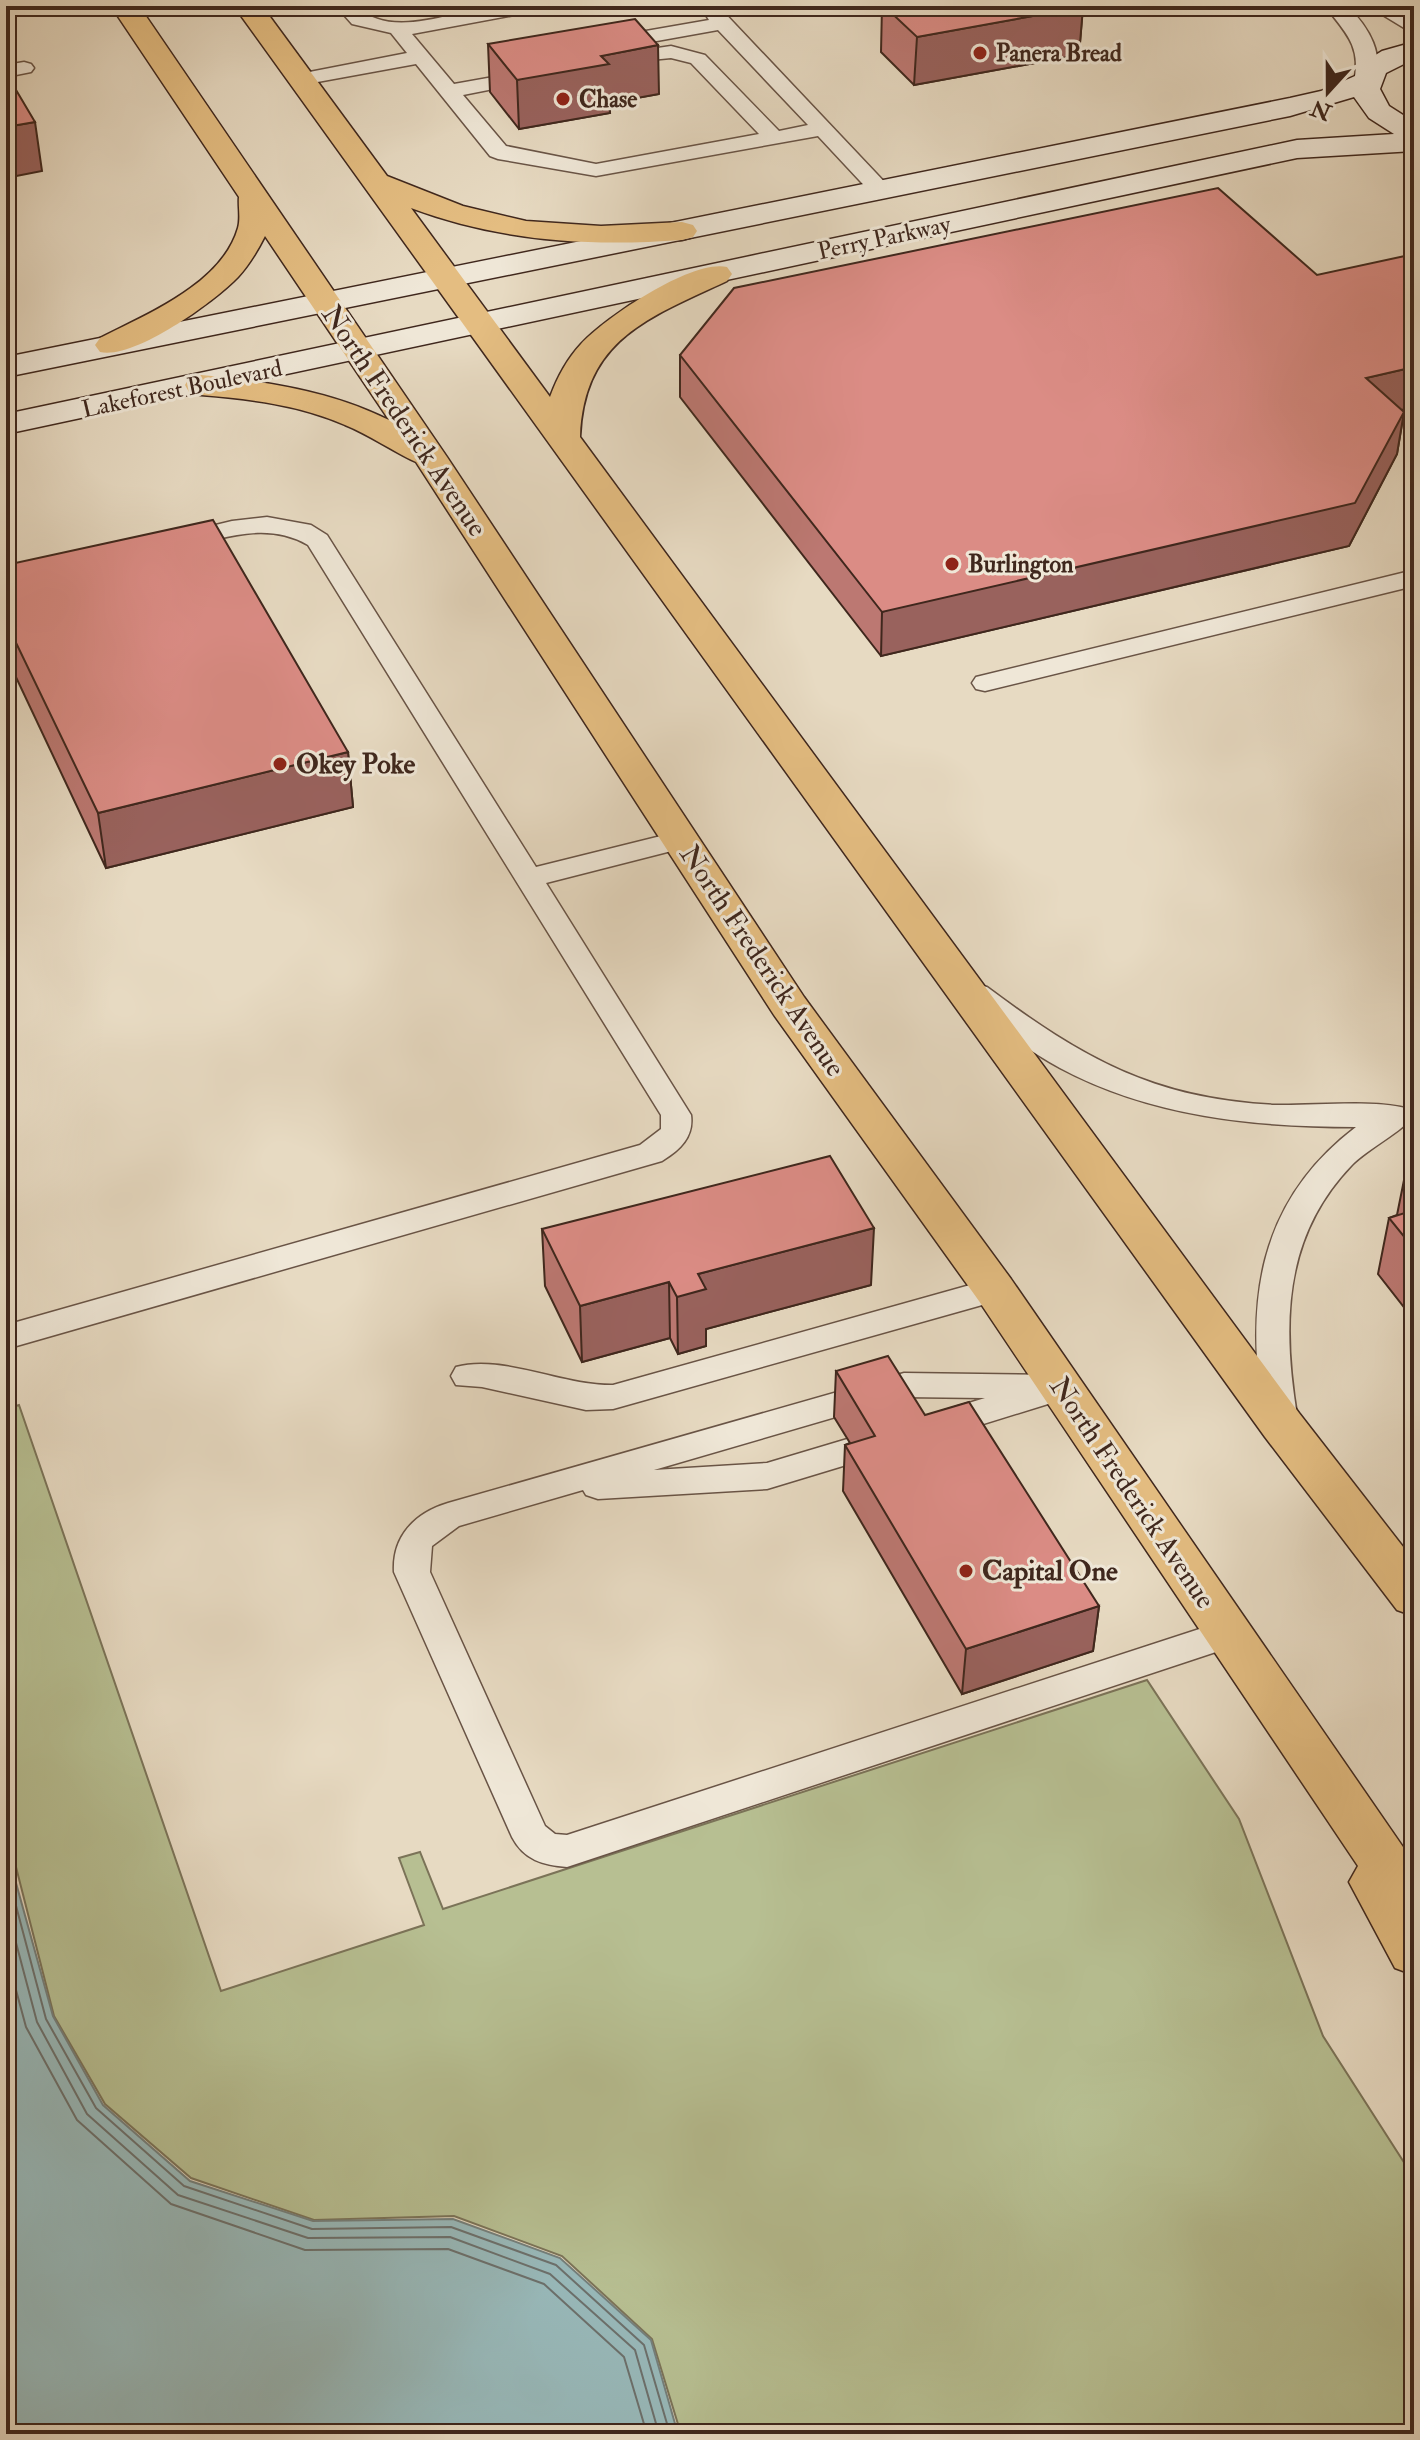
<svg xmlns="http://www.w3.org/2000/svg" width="1420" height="2440" viewBox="0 0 1420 2440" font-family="'IM FELL Double Pica',serif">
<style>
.green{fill:#b7bf92;stroke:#7b7358;stroke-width:2}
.water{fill:#98b9ba;stroke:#747f7b;stroke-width:2}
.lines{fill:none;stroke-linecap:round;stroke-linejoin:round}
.shore{stroke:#6c706c;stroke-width:2}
.lane-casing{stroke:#695446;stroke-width:3}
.secondary-casing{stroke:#3f271d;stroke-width:3}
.primary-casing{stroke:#3f271d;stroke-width:3}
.lane{fill:#efe7d7;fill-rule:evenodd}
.secondary{fill:#efe7d7;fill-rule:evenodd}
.primary{fill:#e4bd81;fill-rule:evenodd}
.wall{fill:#bc7872;stroke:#3f271d;stroke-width:2}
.shaded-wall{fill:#99625d;stroke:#3f271d;stroke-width:2}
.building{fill:#db8c85;stroke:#3f271d;stroke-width:2}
.poi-dot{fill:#8f2418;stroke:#efe7d7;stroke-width:3}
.labels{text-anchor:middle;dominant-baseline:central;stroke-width:6;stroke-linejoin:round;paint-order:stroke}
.far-poi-label{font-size:24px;font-weight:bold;fill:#3f271d;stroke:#efe7d7;text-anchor:start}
.far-street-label{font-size:24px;fill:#3f271d;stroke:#efe7d7}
.street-label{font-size:28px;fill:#3f271d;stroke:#efe7d7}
.poi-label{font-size:28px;font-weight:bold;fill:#3f271d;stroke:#efe7d7;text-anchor:start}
</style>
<rect width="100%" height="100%" fill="#e7dac2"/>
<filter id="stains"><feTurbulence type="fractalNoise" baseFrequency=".0025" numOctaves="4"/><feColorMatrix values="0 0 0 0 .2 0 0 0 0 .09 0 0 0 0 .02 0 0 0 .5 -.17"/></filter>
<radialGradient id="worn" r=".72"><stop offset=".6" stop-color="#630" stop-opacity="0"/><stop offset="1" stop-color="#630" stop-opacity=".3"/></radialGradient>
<path class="green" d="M19,1405L221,1991L424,1925L399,1858L420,1852L443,1909L1147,1680L1239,1819L1323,2036L1414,2178V2434H681L652,2339L562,2256L454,2216L314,2220L191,2178L105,2104L54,2016L16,1867L6,1842V1409Z"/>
<path class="water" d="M6,1847L53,2016L103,2105L190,2181L313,2221L453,2219L560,2258L651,2340L678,2434H6Z"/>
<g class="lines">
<g class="shore">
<path d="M6,1868L46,2019L96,2108L184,2186L312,2229L451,2227L556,2265L644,2345L670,2434"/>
<path d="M6,1905L37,2022L87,2114L178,2195L308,2238L450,2237L550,2274L635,2350L659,2434"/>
<path d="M6,1953L26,2027L77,2120L171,2204L305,2250L448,2249L544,2284L624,2357L647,2434"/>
</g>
<defs>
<g id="lane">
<path d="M336,6H357C390,41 455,10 496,6C510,5 525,6 540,6L530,12L412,34L454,84L532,70L539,72L542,76L539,80L463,95L506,146L596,164L759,134L691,63L671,58L610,64L607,60L610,56L617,54L671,46L705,55L779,131L808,125L718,30L640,44L630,38L640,32L709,20L700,6H718L893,191L882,198L874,196L818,136L596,176L498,159L490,156L416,64L301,85L294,83L291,79L294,75L407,53L391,33L352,24Z"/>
<path d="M1325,6H1347C1368,26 1388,57 1371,86H1357L1354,82C1362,46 1345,32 1325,6Z"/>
<path d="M1368,6H1392L1414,19V34Z"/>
<path d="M24,62L31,64L34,68L31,72L6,77V65Z"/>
<path d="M267,517L311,525L327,535L536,867L681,831L691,834L695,840L691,846L546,883L691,1115C694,1137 680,1150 662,1161L6,1349V1325L640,1145L661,1129V1115L308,545C267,521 223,538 179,549L166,541L170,536L232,521Z"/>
<path d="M1414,570V586L985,691L976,689L972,683L976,677Z"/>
<path d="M976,984L987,987C1082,1058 1153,1099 1275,1105C1313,1106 1374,1099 1409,1109L1413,1116C1405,1130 1367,1149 1351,1166C1282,1238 1282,1328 1298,1421L1293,1430L1281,1434L1269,1430L1264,1421C1245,1305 1256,1203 1356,1127C1254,1127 1152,1117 1060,1068C1026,1050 996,1024 965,1001L961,994L965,987Z"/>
<path d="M995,1278L1007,1282L1011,1290L1007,1298L613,1409L586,1410L482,1387L456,1385L451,1376L456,1367C502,1354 563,1386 613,1385Z"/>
<path d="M904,1373L1062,1375L1074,1378L1079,1387L1074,1396L1051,1399L1048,1404L935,1439L923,1435L918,1426L923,1417L985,1398L904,1397L654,1470L767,1463L854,1437L866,1441L871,1450L866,1459L767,1489L598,1499L586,1495L583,1490L459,1526L432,1546L430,1572L545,1826L555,1834L567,1835L1227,1620L1240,1624L1245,1634L1240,1644L567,1867C543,1865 524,1860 512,1837L394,1572C392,1536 415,1513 448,1503Z"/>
</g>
<path id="secondary" d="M1414,42V59L1386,73L1380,89L1389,106L1414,122V151L1297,158L6,434V414L1297,140L1394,134L1369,118L1354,97L1290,116L6,377V357L1290,98L1321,91L1355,76L1366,61L1382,51Z"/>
<g id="primary">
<path d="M111,6H139L447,457L804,997L1011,1279L1414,1863V1975L1395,1968L1349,1882L1358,1866L979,1301L774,1015L416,462C392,451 370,435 345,425C300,405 250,399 201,395L189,392L185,385L189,378L201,375C265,381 331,391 389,420L265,236C258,250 249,265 238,277C214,302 134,360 100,352L95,345L100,338C147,314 222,284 238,228C241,218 238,206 239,197Z"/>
<path d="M234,6H262L387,176L463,206L526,221L601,226L682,222L693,225L697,231L693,237L682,240C587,247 500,241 411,208L550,397C557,378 567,359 581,344C606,317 692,259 727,267L732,274L727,281C648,318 584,339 580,437L1299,1413L1414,1561V1616L1397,1610L1265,1437Z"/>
</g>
</defs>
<use href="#lane" class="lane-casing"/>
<use href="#secondary" class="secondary-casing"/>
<use href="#primary" class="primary-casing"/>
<use href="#lane" class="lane"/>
<use href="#secondary" class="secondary"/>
<use href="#primary" class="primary"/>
</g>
<g class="wall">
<path d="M398,6H444V8L405,15Z"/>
<path d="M882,6H1082L1083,7L1079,55L914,85L881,52Z"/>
<path d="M488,44L659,94L609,103L610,113L519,129L490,92Z"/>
<path d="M680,355L1403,410L1404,412L1397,454L1349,546L881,656L680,397Z"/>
<path d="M6,565L348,752L353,807L106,868L6,656Z"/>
<path d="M1414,1173V1320L1378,1274L1389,1218L1397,1215L1405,1175Z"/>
<path d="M542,1229L871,1285L706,1329V1346L678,1354L670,1338L582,1362L545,1286Z"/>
<path d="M836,1371L925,1415L1099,1606L1093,1651L962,1694L843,1491L845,1445L850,1443L834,1417Z"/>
</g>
<g class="shaded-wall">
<path d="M405,6H444V8L405,15Z"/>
<path d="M1083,7L1079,55L914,85L917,37Z"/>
<path d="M658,45L659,94L609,103L610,113L519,129L517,80L601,56Z"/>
<path d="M35,122L42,171L6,178V127Z"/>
<path d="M1414,367V407L1360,420L1366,378Z"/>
<path d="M1404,412L1397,454L1349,546L881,656L882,612Z"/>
<path d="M348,752L353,807L106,868L98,813Z"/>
<path d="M874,1228L871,1285L706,1329V1346L678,1354L677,1297L698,1274Z"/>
<path d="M669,1282L670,1338L582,1362L580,1306Z"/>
<path d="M1099,1606L1093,1651L962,1694L966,1649Z"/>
</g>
<g class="building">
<path d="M884,6H1082L1083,7L917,37Z"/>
<path d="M635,19L658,45L601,56L609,64L517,80L488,44Z"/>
<path d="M6,73L35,122L6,127Z"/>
<path d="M1218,188L1317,275L1414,254V367L1366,378L1404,412L1355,503L882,612L680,355L734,288Z"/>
<path d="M213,520L348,752L98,813L6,622V565Z"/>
<path d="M830,1156L874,1228L698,1274L706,1289L677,1297L669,1282L580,1306L542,1229Z"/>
<path d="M1414,1173V1186L1405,1175Z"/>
<path d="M1414,1210V1249L1389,1218Z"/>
<path d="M888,1356L925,1415L969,1402L1099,1606L966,1649L845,1445L875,1436L836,1371Z"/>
</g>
<g class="poi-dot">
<circle cx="980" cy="53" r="8"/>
<circle cx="563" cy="99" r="8"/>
<circle cx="952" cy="564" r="8"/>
<circle cx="280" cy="764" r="8"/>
<circle cx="966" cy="1571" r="8"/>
</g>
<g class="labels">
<g class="far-poi-label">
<text x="996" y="53">Panera Bread</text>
<text x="579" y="99">Chase</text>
<text x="968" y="564">Burlington</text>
</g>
<g class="far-street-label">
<text transform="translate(884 238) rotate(-12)">Perry Parkway</text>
<text transform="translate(182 389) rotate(-12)">Lakeforest Boulevard</text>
</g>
<g class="street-label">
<text transform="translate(404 421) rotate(56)">North Frederick Avenue</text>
<text transform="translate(762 961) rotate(56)">North Frederick Avenue</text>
<text transform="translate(1132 1493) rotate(56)">North Frederick Avenue</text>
</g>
<g class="poi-label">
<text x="296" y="764">Okey Poke</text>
<text x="982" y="1571">Capital One</text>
</g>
</g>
<rect width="1420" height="2440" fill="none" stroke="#e7dac2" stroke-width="32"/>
<rect x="8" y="8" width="1404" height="2424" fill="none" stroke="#3f271d" stroke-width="4"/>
<rect x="16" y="16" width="1388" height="2408" fill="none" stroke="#3f271d" stroke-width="2"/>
<g transform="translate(1328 92) rotate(201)" stroke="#efe7d7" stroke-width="6" paint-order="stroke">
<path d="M0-6L14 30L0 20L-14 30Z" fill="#3f271d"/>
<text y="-12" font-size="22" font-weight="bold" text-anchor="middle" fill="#3f271d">N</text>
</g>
<rect width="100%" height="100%" filter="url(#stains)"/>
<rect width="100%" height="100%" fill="url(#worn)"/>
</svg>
